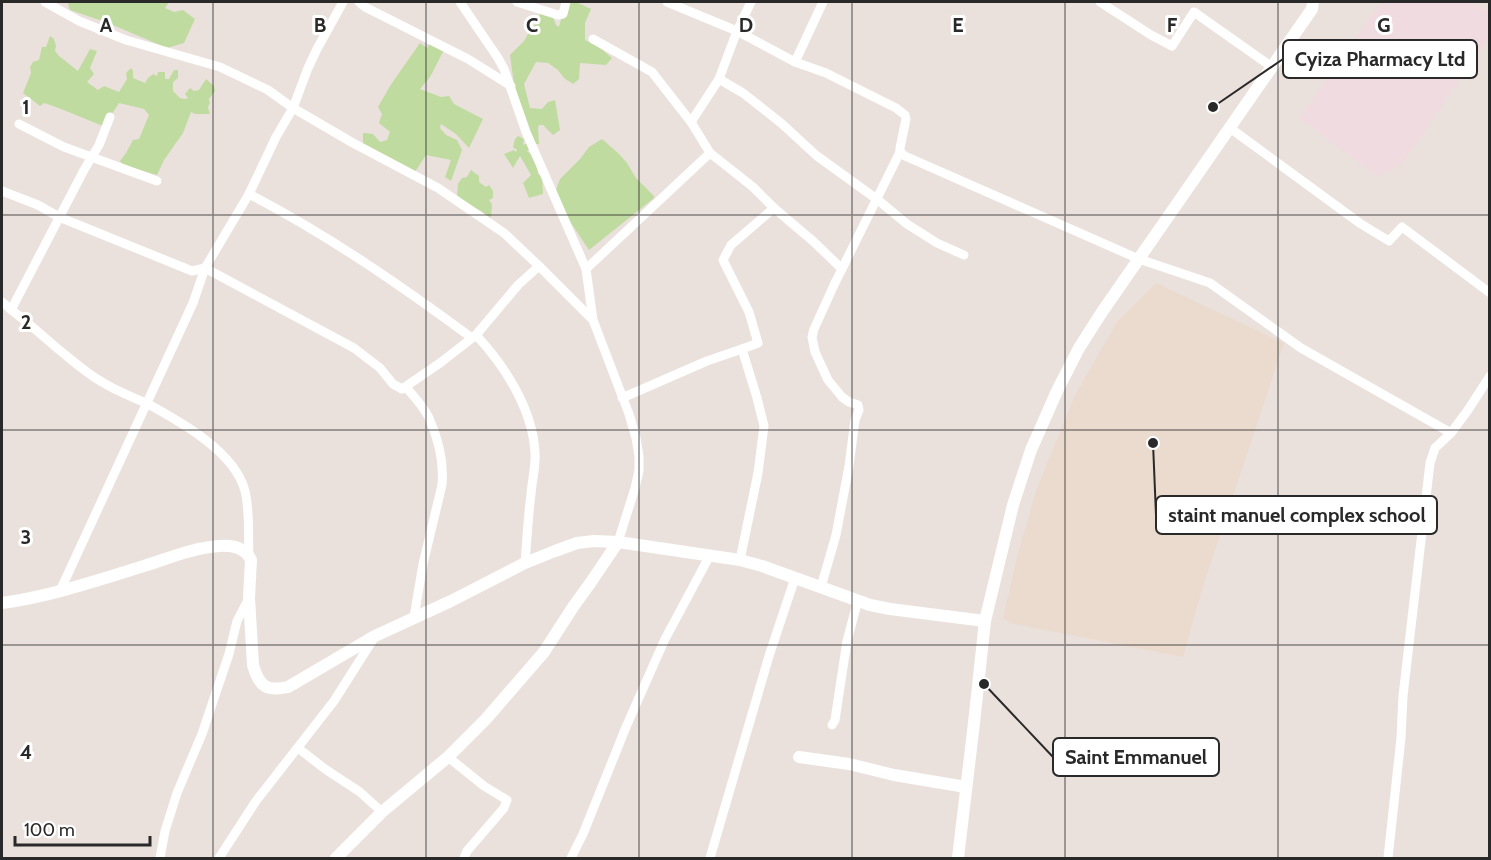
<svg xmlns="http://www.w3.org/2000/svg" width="1491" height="860" viewBox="0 0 1491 860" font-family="Cabin,sans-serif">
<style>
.education{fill:#eadbce}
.medical{fill:#f0dbe0}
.green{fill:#c0db9f}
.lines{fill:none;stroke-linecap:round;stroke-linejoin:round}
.street{stroke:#fff;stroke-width:9}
.secondary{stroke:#fff;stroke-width:12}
.grid{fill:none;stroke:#292929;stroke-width:1.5;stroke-opacity:0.55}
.grid-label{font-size:20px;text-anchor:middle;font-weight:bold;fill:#292929;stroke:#fff;stroke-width:6;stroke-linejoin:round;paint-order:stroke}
.leader{fill:none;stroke:#292929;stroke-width:2}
.callout-dot{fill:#292929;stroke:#fff;stroke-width:2}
.callout{fill:#fff;stroke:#292929;stroke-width:2}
.callout-label{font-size:20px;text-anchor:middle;font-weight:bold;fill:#292929}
</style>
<rect width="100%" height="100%" fill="#eae1dd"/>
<path class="education" d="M1156,283L1284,343L1204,583L1183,657L1009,623L1003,618L1017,557L1036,491L1075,395L1117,322Z"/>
<path class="medical" d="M1381,2H1472L1489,12L1490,36L1400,166L1377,176L1299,118Z"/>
<g class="green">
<path d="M69,2H169L165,8L174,12L183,10L195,19L184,43L167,48L108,23L70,10L68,4Z"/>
<path d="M571,2H576L591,9L585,23V40L599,47L612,58L606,65L580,63L579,79L573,84L564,78L558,70L548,63L536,62L524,84L530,108L542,109L548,102L555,100L560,130L553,135L543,125H539L538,128L539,144H534L515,92L510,55L524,41L532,27L538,23L540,13L552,15L556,25L559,27L563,12Z"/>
<path d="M50,36L54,39L56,46L55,51L59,56L78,71L90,49L97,51L90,68L94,74L87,82L98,90L104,86L119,92L127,79L126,73L131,68L133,71V78L145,83L148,78L153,74L157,76L158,72H165V79H169L174,70H178V78L173,82V91L180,98L185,99L188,98L185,94L190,88L194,91L199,90L206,79L214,86L215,91L209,99L210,103L208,107L210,114H195L191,112L183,133L164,160L157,175L123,165L120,161L126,153L133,140L139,139L149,115L144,109L119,103L108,120L103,126L56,107L44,103L40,106L23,93L31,73L30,67L33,62L39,60L42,47H46Z"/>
<path d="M420,43L427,48L430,44L444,50L430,77L420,89L441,97L449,96L454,104L483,119L469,148L456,134L441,124L440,128L446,135L457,140L462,150L451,181L445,177L451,160L426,155L413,175L363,144V133L373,134L380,142L387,140L390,132L379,123L382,114L378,107L390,86Z"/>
<path d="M518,136L524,139L523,145L528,143L532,147L527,151C535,157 537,164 538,174L542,176L543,194L529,198L523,183L531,175L520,156L513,168L504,154L514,150L516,152L517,150L513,147L515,139Z"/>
<path d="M602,139L618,153L627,163L636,178L654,196V198L589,250L569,220L556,190L560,179L580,159L589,147Z"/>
<path d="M471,170L479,176V182L486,187L489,185L493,191V198L489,200L492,204L491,217C486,216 484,212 479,210C471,205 464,201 457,197L458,184L462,178L467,177Z"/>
</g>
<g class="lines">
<g class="street">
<path d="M45,2L79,21L126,40L220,67L268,90L293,108L353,143L438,188L504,233L539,266L593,320"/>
<path d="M343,2L317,49L308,68L293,108L276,137L249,194C328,235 400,285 472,338"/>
<path d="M359,2L365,7L468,59L511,86"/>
<path d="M460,2L498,58L504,69L526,132L586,269L593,320L629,414L636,438L639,456V471L635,488L618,542"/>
<path d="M517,2L558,15L563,14L566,2"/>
<path d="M667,2L737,31L795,62L826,73L896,108L905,115L906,119L900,148V152L905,156L1139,259L1210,283L1301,348L1451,433"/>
<path d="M1100,2L1151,35L1172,46L1194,12L1272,67"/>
<path d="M593,39L652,72L691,122L710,153L753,187L774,208L731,245L723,260L749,312L758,343L742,349L757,398L764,426L758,473L740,560"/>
<path d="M795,62L823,2"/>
<path d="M719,79L743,93L781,123L817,156L878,200L907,224L937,243L964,255"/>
<path d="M691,122L719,79L737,31L751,2"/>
<path d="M19,124L64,147L157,181"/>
<path d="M1230,128L1361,224L1389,241L1402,227L1490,293"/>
<path d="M2,191L38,205L59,217L192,271L205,268L354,348L380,368L393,384L402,389L440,363L476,335"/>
<path d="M774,208L814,242L842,269"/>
<path d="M586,269L710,153"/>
<path d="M2,302C21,317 40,333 58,349C72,360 86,373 102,382C116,391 133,397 148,404C181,422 235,452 245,491C250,511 248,534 249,555"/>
<path d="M11,310L84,170L99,145L110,117"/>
<path d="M406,387C414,397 424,407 429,418C438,438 444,463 442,485L423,564L414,617"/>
<path d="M622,398L707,361L742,349"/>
<path d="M525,563C527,540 528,517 531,494C532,481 536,466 535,453C533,410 505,366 476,335L518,285L539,266"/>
<path d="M821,587L836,535L849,466L855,420L859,410L858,405L849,402L842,397L828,380L815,352L812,337L814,329L834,285L900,152"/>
<path d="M60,591L193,303L205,268L249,194"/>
<path d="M832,725L835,720L847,641L858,600"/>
<path d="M298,748L325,769L360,792L382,812"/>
<path d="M448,757L484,786L507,800L504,808L467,851L464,858"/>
<path d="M160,858L165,831L177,793L202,734L229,654L237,621L249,598"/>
<path d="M219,858L256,801L334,701L374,638"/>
<path d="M571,858L583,834L626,727L665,639L710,555"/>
<path d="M710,858L769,656L795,578"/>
<path d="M1388,858L1401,738L1403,696L1430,463L1435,448L1451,433L1468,410L1490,376"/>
</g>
<g class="secondary">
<path d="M2,603C48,597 99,580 144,566C169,558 193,548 219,546C232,545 245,547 251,560L249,598L253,665C259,686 266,692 288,687L375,636L451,601L525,563L555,551L577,543L594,541L618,542L740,560L762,566L870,605L890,609L985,621"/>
<path d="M799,757L849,764L894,775L966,787"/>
<path d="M336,858L382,812L448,757L486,719L544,652L573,607L591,582L618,542"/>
<path d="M958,858L974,723L985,621L1013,505L1031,450L1057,391L1079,348L1102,312L1312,9L1313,2"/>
</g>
</g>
<path class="grid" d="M213,2V858M426,2V858M639,2V858M852,2V858M1065,2V858M1278,2V858M2,215H1490M2,430H1490M2,645H1490"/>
<g class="grid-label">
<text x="106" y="32">A</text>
<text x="320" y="32">B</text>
<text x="532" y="32">C</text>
<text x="746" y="32">D</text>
<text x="958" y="32">E</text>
<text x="1172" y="32">F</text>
<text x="1384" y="32">G</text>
<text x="26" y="114">1</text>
<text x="26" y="329">2</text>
<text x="26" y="544">3</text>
<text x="26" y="759">4</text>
</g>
<path class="leader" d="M1213 107L1283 59M1153 443L1156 515M984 684L1053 757"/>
<g class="callout-dot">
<circle cx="1213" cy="107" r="6"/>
<circle cx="1153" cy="443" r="6"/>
<circle cx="984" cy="684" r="6"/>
</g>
<g class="callout">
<rect x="1283" y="40" width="194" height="38" rx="6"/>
<rect x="1156" y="496" width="281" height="38" rx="6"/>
<rect x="1053" y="738" width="166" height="38" rx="6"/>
</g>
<g class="callout-label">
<text x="1380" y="66">Cyiza Pharmacy Ltd</text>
<text x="1297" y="522">staint manuel complex school</text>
<text x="1136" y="764">Saint Emmanuel</text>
</g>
<rect width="1491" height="860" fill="none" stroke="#292929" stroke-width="6"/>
<path d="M15 836v9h135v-9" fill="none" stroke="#292929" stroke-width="3"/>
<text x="24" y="836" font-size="18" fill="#292929" stroke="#ffffff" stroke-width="4.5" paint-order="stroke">100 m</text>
</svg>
